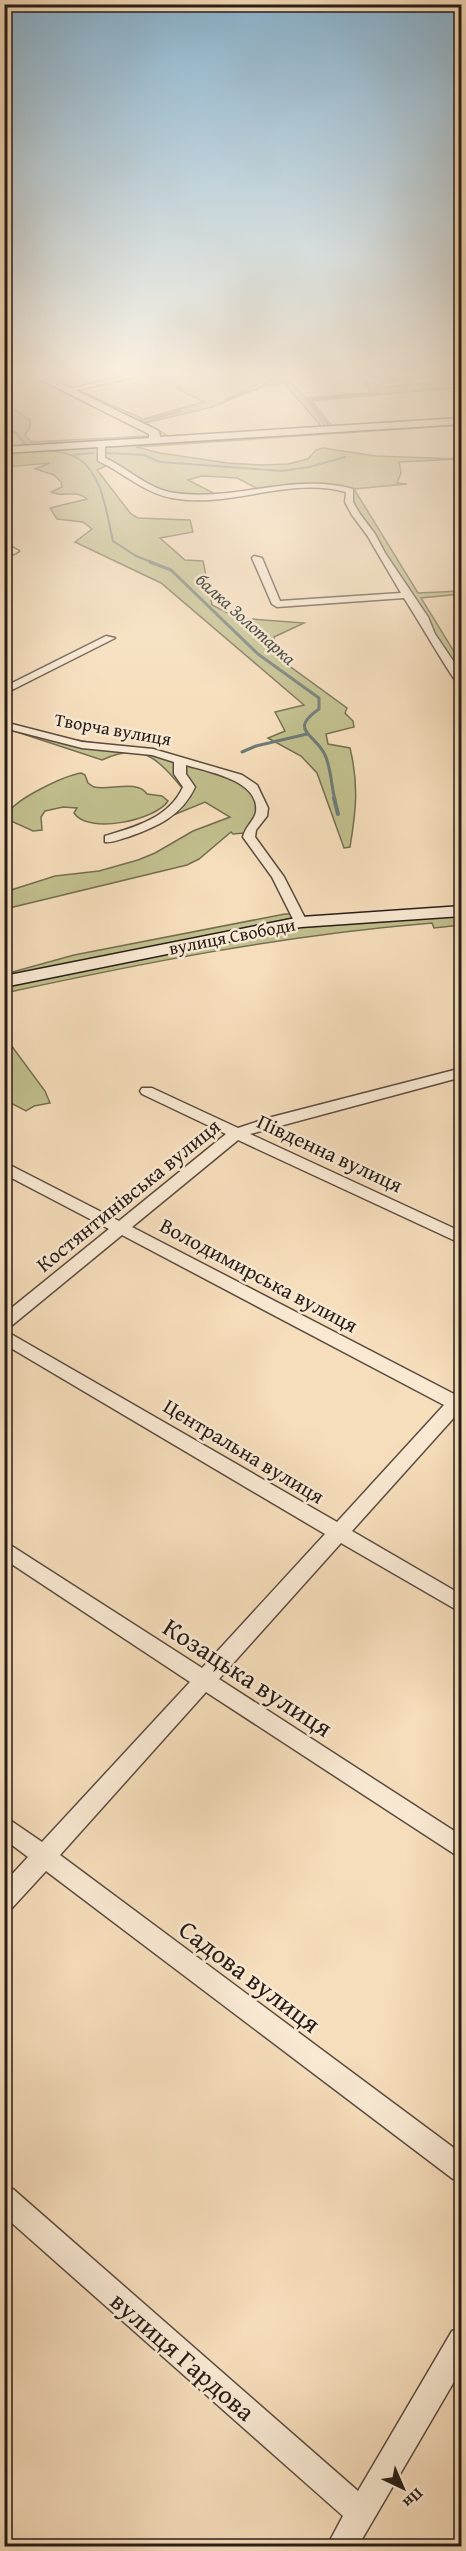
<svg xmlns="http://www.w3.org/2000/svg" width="466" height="2551" viewBox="0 0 466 2551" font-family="'Gentium Book Plus',serif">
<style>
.green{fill:#c1bf8d;stroke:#746e52;stroke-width:1.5}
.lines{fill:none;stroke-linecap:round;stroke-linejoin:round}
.stream-far2{stroke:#6e7b77;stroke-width:2}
.stream-far1{stroke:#6e7b77;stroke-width:3}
.stream{stroke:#6e7b77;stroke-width:4}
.street-casing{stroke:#5b4c40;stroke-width:3}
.secondary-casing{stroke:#271c17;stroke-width:3}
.street{fill:#f9e9d3;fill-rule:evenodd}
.secondary{fill:#f9e9d3;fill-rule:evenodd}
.labels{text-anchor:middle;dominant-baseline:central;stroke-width:5;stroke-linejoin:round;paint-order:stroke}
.far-water-label{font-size:18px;font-style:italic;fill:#51534f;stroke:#f9e9d3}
.far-street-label{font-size:18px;fill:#271c17;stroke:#f9e9d3}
.street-label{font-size:21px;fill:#271c17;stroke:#f9e9d3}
.near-street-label{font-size:26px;fill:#271c17;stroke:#f9e9d3}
</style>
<rect width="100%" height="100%" fill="#f6ddbb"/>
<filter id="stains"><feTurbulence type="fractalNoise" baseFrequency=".00333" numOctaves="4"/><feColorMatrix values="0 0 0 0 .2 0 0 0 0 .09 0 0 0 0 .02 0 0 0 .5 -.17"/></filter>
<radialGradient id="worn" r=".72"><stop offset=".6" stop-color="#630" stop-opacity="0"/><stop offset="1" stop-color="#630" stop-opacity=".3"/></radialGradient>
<g class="green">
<path d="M145,375L78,390L143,419L204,402L176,388L180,386L168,381L199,375H238L260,383L225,400L261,386L276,375L284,382L265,386L212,407L146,423L170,437L321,426L284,383H291L306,398L368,393L370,391L365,384L381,381L373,375H399L389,377L396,381L381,384L385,387L428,383L436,388L407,392L461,387L312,401L332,426L461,417V420L330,427L309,401L315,399L380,393L313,398L307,400L327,428L163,438L142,423L182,411L139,421L103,406L75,390Z"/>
<path d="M5,403L30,420V428L25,435L31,442L150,436L141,440L5,448Z"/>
<path d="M461,422V425L136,447L160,453L227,463L262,465L288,464L308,459L316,450L323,448L376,456L460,459L399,462L401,473L397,483L407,484L354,489L418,593L461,591V594L421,598L461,663V679L351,502V492L312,485L260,490L237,478L223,477L201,476L188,480L219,496L168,494L103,459L104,446Z"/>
<path d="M98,446L108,465L97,470L131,514L138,518L190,520L193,532L160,538L185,560L203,561L212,605L238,618L304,623L274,637L277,657L347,708L345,713L353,721L354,727L326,734L328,744L350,748C359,785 356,811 350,847L344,848L317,773L301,756L268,738L285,731L275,712L304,705L161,583L75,542L92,529L83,522L57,519L50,508L87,499C76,489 63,498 51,492L62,487L61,482L54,475L35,469L50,463L5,467L4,452Z"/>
<path d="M8,729L145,751L230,775L254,794L258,814L244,833L233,834L231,832L199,859L187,865L5,909V893L8,891L55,876L99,871L138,860L155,853L193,831L230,817L205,802L171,816L172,806L183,789C157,758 142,741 102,760Z"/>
<path d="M81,773L85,775L88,783L94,787C109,791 137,779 147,794L162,796L168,801C156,820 88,835 74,813L77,808L63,807L45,811L41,817L42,830L33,831L11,821L8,813C17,798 64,776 81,773Z"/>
<path d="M285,914H293L295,920L5,980V974L74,955Z"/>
<path d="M461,915V925L434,928L432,923C286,935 147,962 5,993L4,986L290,928Z"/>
<path d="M5,1037L45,1091L50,1103L34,1106L26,1111L5,1100Z"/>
</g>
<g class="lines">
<g class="stream-far2">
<path d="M4,425L16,433L30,450"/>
<path d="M47,450C57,451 70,453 79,459C103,475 107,516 113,541L136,556L154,563"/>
<path d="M106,453L144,455L160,462L282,471L309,467L345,457"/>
<path d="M72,455L93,453"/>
</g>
<g class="stream-far1">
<path d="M150,562L171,570L258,654L319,698V709C289,730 313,733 324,753C331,765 331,786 335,800"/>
<path d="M242,752L256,746L307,734"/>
</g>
<path class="stream" d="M334,798L338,814"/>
<defs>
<g id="street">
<path d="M129,375H143L68,392L64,390Z"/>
<path d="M98,441L105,443V458C128,468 149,490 175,493C235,502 293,472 353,489V502L360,514L375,534L385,553L428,617L435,634L462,674V686L457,683C438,655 422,626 404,598L277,607L272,604L252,558L254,556L262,558L280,601L401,593L367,535L352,515L345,502L346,492C288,476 230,509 172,498C144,493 123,472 98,461Z"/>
<path d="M4,543L19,551L14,554L4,550Z"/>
<path d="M106,636L115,638L4,694V687Z"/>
<path d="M4,722L82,742L153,749L242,775L257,785L268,808L267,816L256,830L255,837L284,877L307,922L301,926L296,925L272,877L243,837C245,827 254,821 256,812C260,780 208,772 186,765V774L195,787C182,816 156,827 128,837C120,839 113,843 105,842V836C135,827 169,818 183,787L174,774V762L152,755L82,748L4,728Z"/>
<path d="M462,1068V1077L250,1134L462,1232V1244L238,1140L132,1227L454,1394L462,1391V1412H459L352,1531L462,1595V1613L341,1543L219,1679L462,1836V1859L206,1692L60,1855L462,2154V2183L453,2179L46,1871L12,1908L4,1911V1883L28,1857L4,1839V1816L42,1842L190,1682L4,1559V1541L202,1668L325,1534L4,1344V1330L337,1522L444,1405L122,1235L10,1327L4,1329V1314L109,1229L4,1174V1162L119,1221L226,1134L142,1094L140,1091L142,1088H152L238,1128L268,1118Z"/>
<path d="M4,2185L13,2189L358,2491L452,2331L462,2328V2368L358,2546H327L343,2516L4,2216Z"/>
</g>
<g id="secondary">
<path d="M31,375H44L159,431L160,437L462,418V424L4,453V447L149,438V434Z"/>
<path d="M462,906V916L301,927L4,987V976L301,917Z"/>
</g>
</defs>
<use href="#street" class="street-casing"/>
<use href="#secondary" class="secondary-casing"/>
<use href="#street" class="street"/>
<use href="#secondary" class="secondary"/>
</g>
<linearGradient id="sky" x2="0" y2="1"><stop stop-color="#8ab6d4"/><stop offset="0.51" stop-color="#fbf0e0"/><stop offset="1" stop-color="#fbf0e0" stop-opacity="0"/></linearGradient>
<rect width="466" height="732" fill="url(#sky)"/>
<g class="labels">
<g class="far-water-label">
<text transform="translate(246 619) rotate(42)">балка Золотарка</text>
</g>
<g class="far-street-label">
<text transform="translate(113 729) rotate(10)">Творча вулиця</text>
<text transform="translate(232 936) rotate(-11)">вулиця Свободи</text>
</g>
<g class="street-label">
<text transform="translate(330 1153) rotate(25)">Південна вулиця</text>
<text transform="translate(128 1195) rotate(-39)">Костянтинівська вулиця</text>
<text transform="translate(259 1275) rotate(28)">Володимирська вулиця</text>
<text transform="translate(244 1451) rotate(31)">Центральна вулиця</text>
</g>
<g class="near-street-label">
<text transform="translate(248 1677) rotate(33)">Козацька вулиця</text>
<text transform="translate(250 1976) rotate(37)">Садова вулиця</text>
<text transform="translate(183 2356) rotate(41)">вулиця Гардова</text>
</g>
</g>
<rect width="466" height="2551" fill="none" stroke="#f6ddbb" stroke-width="24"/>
<rect x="6" y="6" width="454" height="2539" fill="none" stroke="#271c17" stroke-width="3"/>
<rect x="12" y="12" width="442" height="2527" fill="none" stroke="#271c17" stroke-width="1.5"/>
<g transform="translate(403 2488) rotate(136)" stroke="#f9e9d3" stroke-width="4.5" paint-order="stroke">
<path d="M0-4.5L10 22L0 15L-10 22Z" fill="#271c17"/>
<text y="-9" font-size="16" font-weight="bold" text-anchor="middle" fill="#271c17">Пн</text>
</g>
<rect width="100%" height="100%" filter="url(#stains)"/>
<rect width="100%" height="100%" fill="url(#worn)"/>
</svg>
